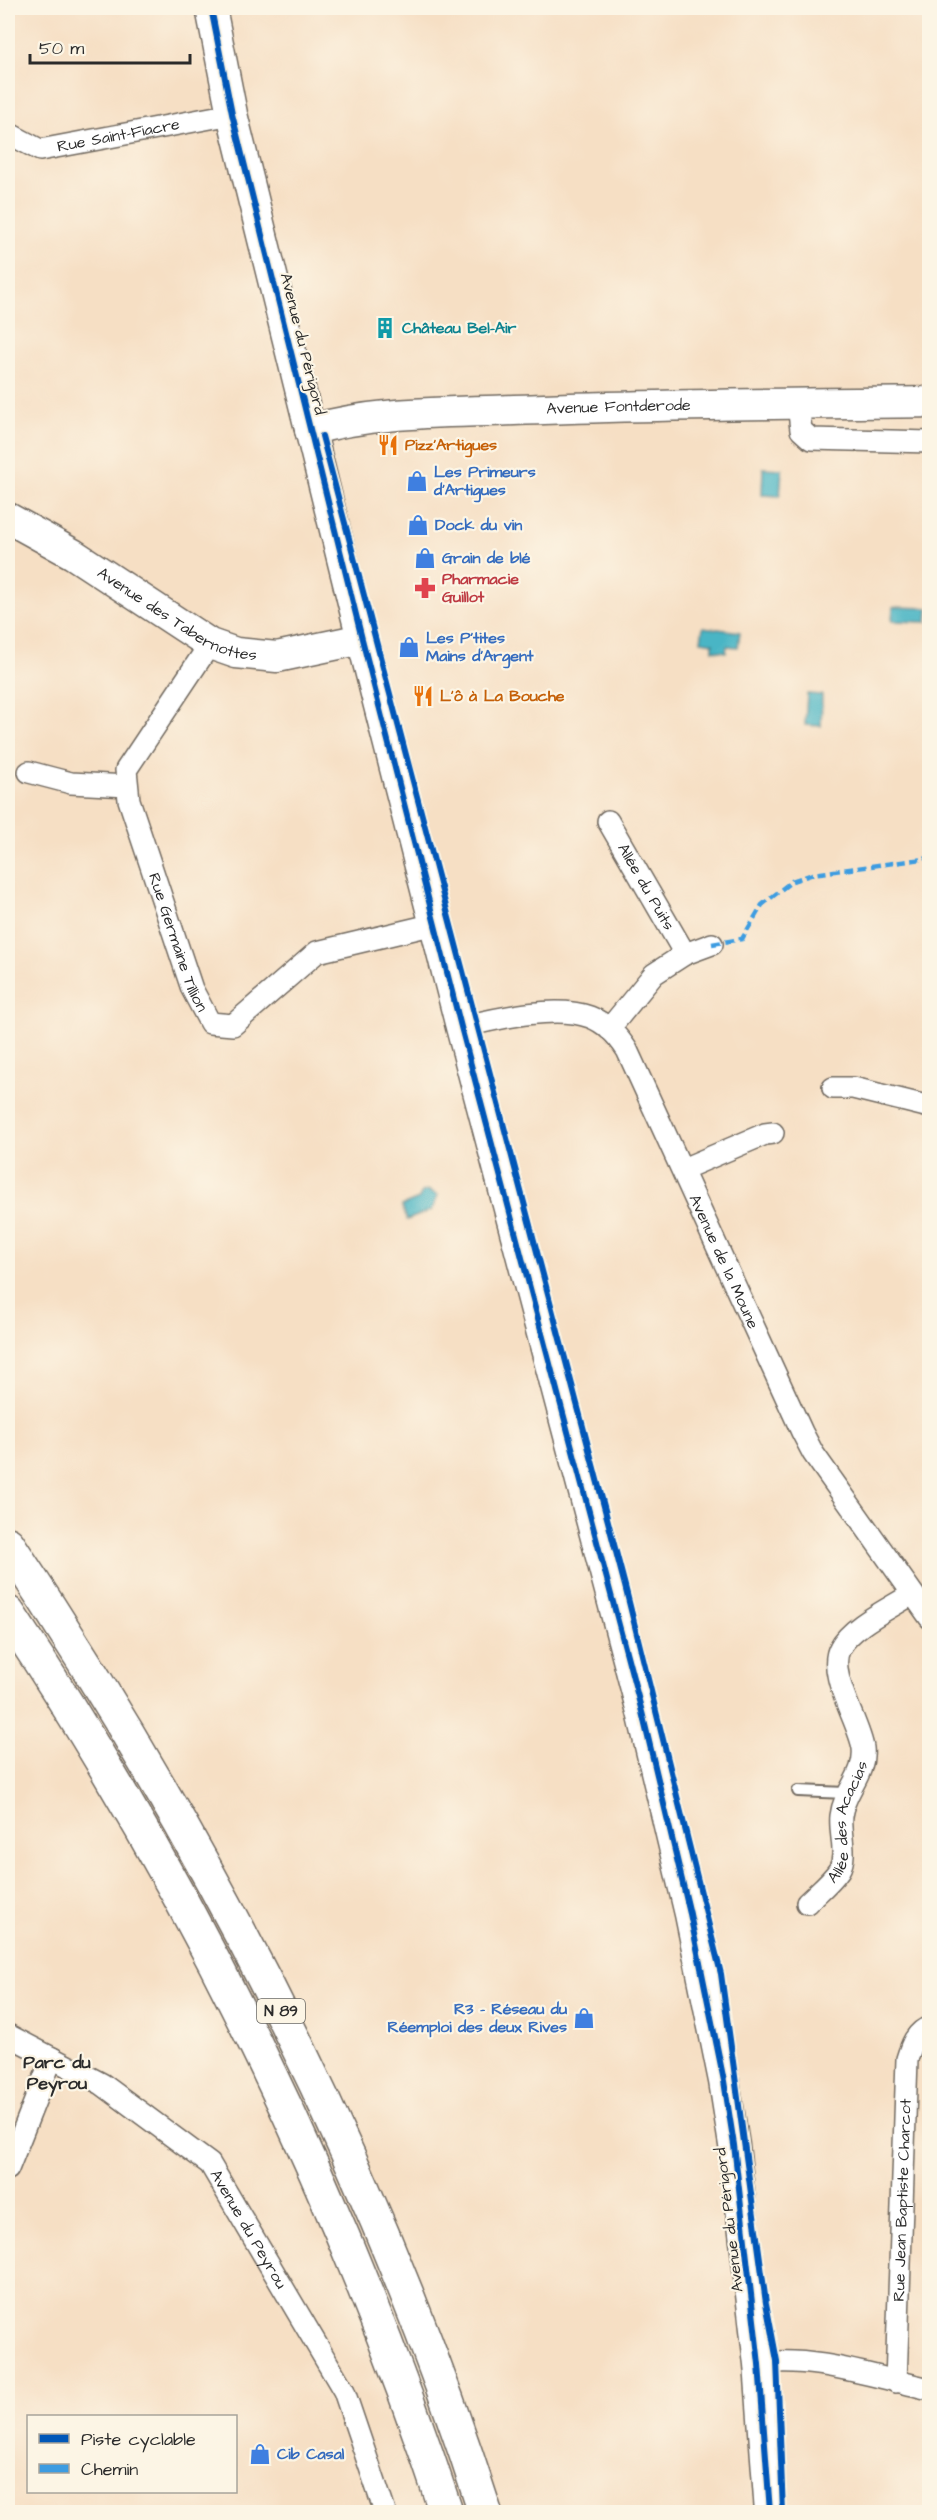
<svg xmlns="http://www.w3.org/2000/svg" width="937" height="2520" viewBox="0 0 937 2520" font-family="'Architects Daughter',sans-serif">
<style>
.water{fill:#49b5c5;stroke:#3a7078;stroke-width:1.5}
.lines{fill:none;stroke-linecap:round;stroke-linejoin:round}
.lane-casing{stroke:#726a61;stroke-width:14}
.street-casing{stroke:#726a61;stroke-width:24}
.secondary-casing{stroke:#726a61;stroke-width:33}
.highway-casing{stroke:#726a61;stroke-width:36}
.lane{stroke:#fff;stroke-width:10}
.street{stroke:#fff;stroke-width:21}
.secondary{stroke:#fff;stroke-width:30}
.highway{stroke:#fff;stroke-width:33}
.quiet{stroke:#3d9ce1;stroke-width:4.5;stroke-dasharray:9 4.5;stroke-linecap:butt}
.cycleway-casing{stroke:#fcf5e5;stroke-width:10}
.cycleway{stroke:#0057b8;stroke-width:6}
.labels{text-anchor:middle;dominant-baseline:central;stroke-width:4.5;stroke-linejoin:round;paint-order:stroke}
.shield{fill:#fcf5e5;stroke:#6a6863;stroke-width:1.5}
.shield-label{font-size:15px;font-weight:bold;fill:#2b2b2b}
.street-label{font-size:16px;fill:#2b2b2b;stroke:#fcf5e5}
.culture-label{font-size:16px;font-weight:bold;fill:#0d838f;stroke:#fcf5e5;text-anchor:start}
.food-label{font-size:16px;font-weight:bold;fill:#c56008;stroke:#fcf5e5;text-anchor:start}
.shop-label{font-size:16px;font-weight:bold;fill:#366cbe;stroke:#fcf5e5;text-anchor:start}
.health-label{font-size:16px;font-weight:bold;fill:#be3a42;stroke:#fcf5e5;text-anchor:start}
.neighbourhood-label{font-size:18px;font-weight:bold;fill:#2b2b2b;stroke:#fcf5e5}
</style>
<rect width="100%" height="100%" fill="#fcf5e5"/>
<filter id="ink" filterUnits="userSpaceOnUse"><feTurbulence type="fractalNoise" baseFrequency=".0167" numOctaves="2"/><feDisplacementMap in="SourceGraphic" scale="12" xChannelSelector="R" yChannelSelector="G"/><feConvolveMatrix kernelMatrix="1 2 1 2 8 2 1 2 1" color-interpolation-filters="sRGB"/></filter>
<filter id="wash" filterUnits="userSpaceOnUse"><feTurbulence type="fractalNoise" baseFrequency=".008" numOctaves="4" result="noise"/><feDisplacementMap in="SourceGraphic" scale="24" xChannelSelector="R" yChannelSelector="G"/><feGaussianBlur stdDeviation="1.35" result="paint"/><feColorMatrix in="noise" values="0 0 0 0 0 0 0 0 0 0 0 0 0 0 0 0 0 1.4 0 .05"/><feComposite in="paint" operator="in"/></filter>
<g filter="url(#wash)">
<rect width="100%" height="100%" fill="#f6dfc4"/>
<g class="water">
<path d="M763,468L782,469L780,496L762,495Z"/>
<path d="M893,607L928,608L927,622L892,621Z"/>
<path d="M703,627L740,632L738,647L727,646L726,652L713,650V643L701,641Z"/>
<path d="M807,694L822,695L821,726L805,725Z"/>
<path d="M427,1190L438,1195L432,1210L407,1220L402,1206L419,1199L422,1192Z"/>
</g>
</g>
<g filter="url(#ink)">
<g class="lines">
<defs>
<path id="lane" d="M798,1791L846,1793"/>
<g id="street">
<path id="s1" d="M8,133L40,150L232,114"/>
<path d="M798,403L801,430L811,439L930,442"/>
<path id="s2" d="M210,644L126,770L129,800L192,989L210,1023L233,1025L317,952L435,924"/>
<path d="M29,772L71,783L127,786"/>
<path id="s3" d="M608,821L685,954"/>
<path id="s4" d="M461,1027C496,1019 556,1004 590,1017C606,1023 618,1036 627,1050L802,1432L813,1453L930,1618"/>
<path d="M609,1029L654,974L685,954L712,944"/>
<path d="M833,1088H853L930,1107"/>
<path d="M683,1169L765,1134L773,1133"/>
<path id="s5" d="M807,1903C817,1893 831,1882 839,1870C848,1855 839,1833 841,1816C844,1790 866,1775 863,1748C859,1722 826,1672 840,1648C851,1626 891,1608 912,1594"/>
<path id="s6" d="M8,2035L102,2084L210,2164L344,2391L385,2512"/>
<path d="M8,2169L52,2058"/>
<path d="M759,2364C809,2354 878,2378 930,2389"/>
<path id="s7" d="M896,2382L907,2059C911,2046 916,2031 930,2027"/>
</g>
<g id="secondary">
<path d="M211,8L232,114L362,639L461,1027L642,1712L690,1914L724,2081L734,2145L759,2364L770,2512"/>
<path id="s8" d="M310,430C376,411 446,413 514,410C653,404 791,404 930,402"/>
<path id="s9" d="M8,518L73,554L210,644L236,653L277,657L362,639"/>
</g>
<g id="highway">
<path d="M8,1544C208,1844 375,2167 485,2512"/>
<path d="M8,1613C193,1891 342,2195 446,2512"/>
</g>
</defs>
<use href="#lane" class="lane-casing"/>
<use href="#street" class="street-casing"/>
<use href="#secondary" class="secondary-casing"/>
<use href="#highway" class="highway-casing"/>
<use href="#lane" class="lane"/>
<use href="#street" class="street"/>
<use href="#secondary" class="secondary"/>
<use href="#highway" class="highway"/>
<path class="quiet" d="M712,944L742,939L762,905L792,881L813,874L930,858"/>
<defs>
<g id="cycleway">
<path d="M211,8L232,114L362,639L461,1027L642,1712L690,1914L724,2081L734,2145L759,2364L770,2512"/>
<path d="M322,436L625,1586L721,1974L766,2303L777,2361L783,2512"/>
</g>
</defs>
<use href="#cycleway" class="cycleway-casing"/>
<use href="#cycleway" class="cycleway"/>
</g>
</g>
<defs>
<symbol id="building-bare" viewBox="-9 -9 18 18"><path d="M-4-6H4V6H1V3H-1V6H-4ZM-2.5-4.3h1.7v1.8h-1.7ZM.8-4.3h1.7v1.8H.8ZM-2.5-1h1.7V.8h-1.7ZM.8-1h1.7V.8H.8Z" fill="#0f9aa8" stroke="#fcf5e5" stroke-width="2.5" paint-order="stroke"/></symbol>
<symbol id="restaurant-bare" viewBox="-9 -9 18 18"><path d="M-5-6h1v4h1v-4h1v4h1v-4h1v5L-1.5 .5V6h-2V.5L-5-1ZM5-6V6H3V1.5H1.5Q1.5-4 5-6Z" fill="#e8710a" stroke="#fcf5e5" stroke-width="2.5" paint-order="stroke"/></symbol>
<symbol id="shop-bare" viewBox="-9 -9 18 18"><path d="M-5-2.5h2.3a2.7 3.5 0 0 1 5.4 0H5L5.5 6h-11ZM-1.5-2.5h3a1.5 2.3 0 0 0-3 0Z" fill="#3f7fe0" stroke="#fcf5e5" stroke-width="2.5" paint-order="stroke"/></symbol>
<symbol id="pharmacy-bare" viewBox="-9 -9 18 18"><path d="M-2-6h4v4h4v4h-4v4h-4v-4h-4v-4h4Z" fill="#e0444e" stroke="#fcf5e5" stroke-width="2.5" paint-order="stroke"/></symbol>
</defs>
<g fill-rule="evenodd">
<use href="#building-bare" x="370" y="313" width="30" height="30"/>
<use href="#restaurant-bare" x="373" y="430" width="30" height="30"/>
<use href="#shop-bare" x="402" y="466" width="30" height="30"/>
<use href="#shop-bare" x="403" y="510" width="30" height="30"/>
<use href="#shop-bare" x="410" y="543" width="30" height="30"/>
<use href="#pharmacy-bare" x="410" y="573" width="30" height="30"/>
<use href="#shop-bare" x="394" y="632" width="30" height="30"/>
<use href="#restaurant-bare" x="408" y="681" width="30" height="30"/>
<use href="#shop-bare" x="569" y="2003" width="30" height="30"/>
<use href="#shop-bare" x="245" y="2439" width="30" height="30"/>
</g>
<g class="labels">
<rect class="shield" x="257" y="1999" width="48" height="24" rx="4.5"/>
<g class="shield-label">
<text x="281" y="2011">N 89</text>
</g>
<g class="street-label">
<text stroke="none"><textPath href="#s1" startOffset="116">Rue Saint-Fiacre</textPath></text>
<text transform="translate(303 344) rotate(76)">Avenue du Périgord</text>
<text stroke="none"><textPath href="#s8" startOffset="310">Avenue Fontderode</textPath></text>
<text stroke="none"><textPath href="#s9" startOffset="196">Avenue des Tabernottes</textPath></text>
<text stroke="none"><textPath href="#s3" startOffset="76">Allée du Puits</textPath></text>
<text stroke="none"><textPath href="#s2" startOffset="332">Rue Germaine Tillion</textPath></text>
<text stroke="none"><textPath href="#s4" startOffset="414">Avenue de la Moune</textPath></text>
<text stroke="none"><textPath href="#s5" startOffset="96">Allée des Acacias</textPath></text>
<text stroke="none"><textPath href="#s7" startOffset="182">Rue Jean Baptiste Charcot</textPath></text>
<text transform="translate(729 2220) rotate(-97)">Avenue du Périgord</text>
<text stroke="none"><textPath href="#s6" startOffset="316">Avenue du Peyrou</textPath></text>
</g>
<g class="culture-label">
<text x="402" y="328">Château Bel-Air</text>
</g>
<g class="food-label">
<text x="405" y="445">Pizz'Artigues</text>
<text x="440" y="696">L'ô à La Bouche</text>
</g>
<g class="shop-label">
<text x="434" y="472">Les Primeurs<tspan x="434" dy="18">d'Artigues</tspan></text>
<text x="435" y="525">Dock du vin</text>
<text x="442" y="558">Grain de blé</text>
<text x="426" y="638">Les P'tites<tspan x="426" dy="18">Mains d'Argent</tspan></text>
<text x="567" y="2009" text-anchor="end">R3 - Réseau du<tspan x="567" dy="18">Réemploi des deux Rives</tspan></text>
<text x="277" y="2454">Cib Casal</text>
</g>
<g class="health-label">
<text x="442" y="579">Pharmacie<tspan x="442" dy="18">Guillot</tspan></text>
</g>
<g class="neighbourhood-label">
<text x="57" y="2062">Parc du<tspan x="57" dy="21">Peyrou</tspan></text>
</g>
</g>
<rect width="937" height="2520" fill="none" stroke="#fcf5e5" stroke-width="30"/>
<rect x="27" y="2415" width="210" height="78" fill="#fcf5e5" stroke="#a8a49b" stroke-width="1.5"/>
<rect x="39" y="2434" width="30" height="9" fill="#0057b8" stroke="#a8a49b" stroke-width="1.5"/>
<text x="81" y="2445" font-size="18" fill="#2b2b2b">Piste cyclable</text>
<rect x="39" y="2464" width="30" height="9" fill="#3d9ce1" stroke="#a8a49b" stroke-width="1.5"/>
<text x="81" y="2475" font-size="18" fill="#2b2b2b">Chemin</text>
<path d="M30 54v9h160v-9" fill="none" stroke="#2b2b2b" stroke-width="3"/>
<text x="39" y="54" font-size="18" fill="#2b2b2b" stroke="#fcf5e5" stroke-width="4.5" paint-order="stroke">50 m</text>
</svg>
